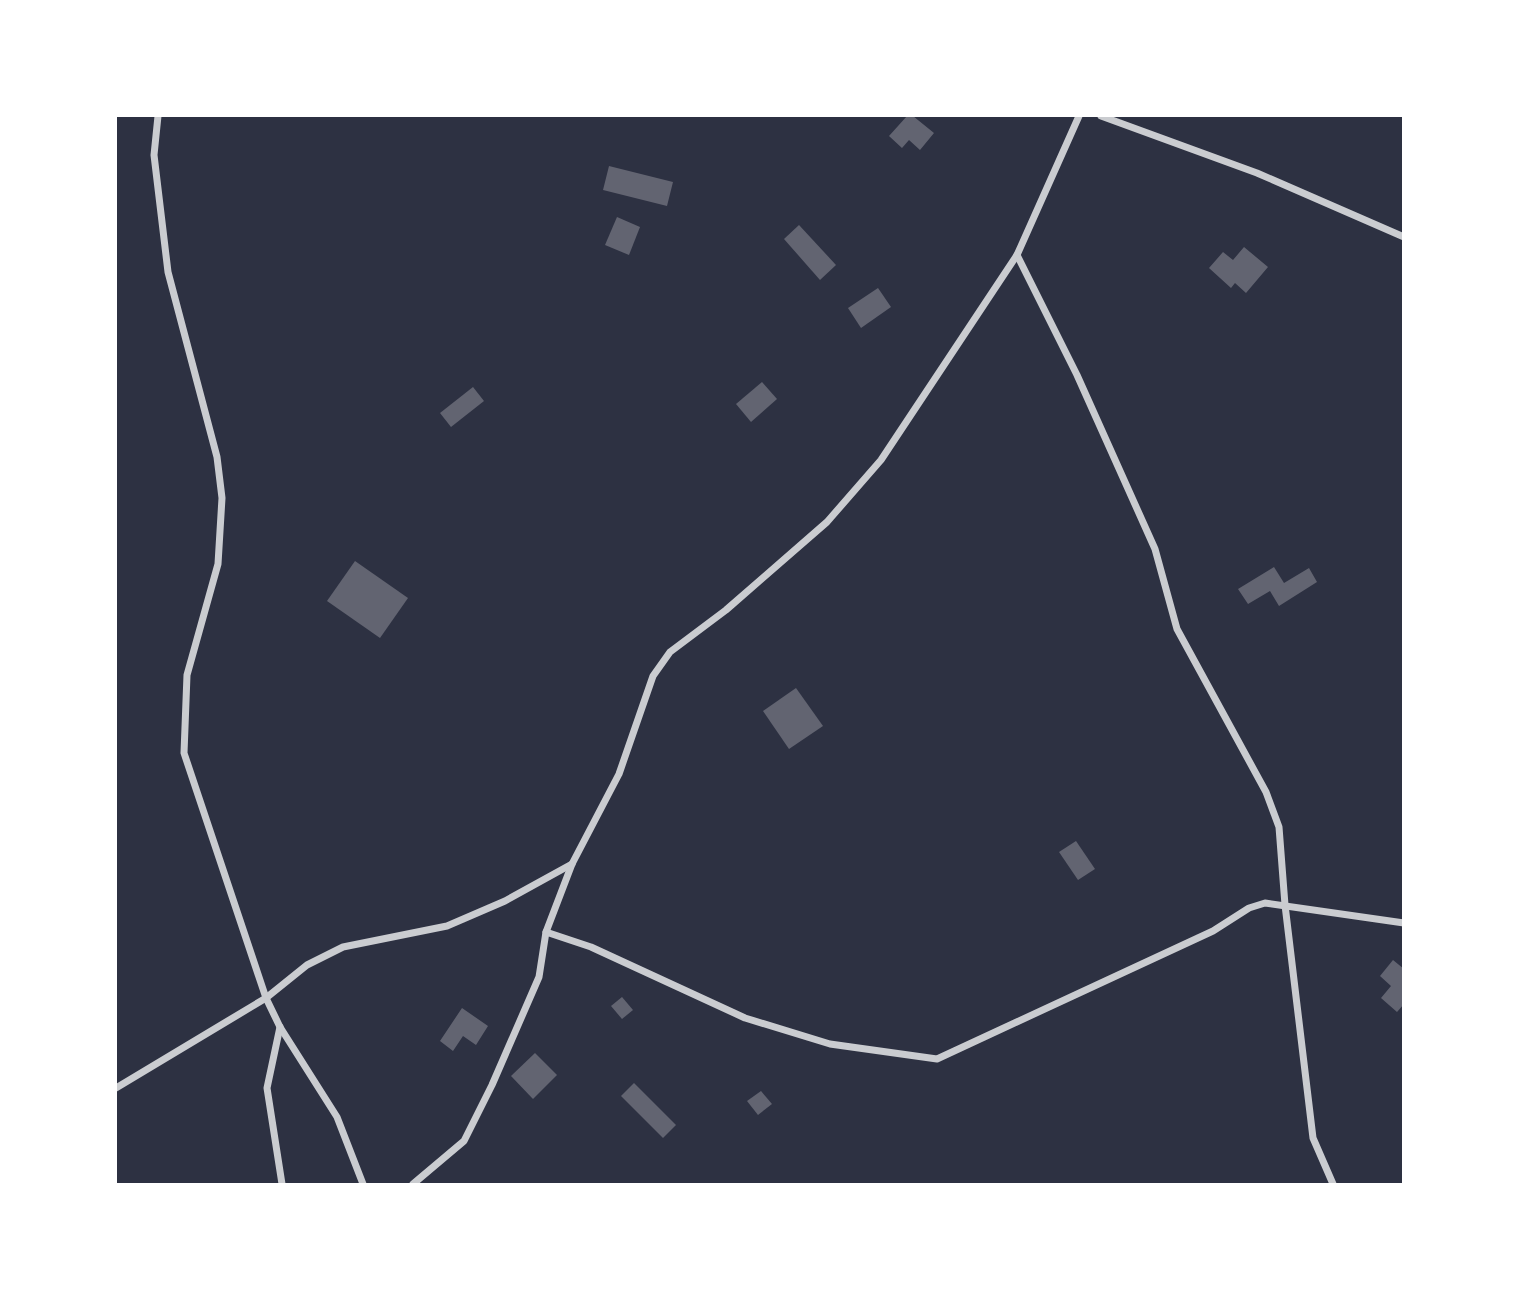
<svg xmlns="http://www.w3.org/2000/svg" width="1519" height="1300" viewBox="0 0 1519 1300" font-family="Raleway,sans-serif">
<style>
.building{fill:#626471}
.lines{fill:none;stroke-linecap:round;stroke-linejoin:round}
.minor{stroke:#caccd0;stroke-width:7}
</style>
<rect width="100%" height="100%" fill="#2d3142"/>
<g class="building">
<path d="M907,116H913L934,133L920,150L909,140L902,148L889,136Z"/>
<path d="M609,166L673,182L667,206L603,190Z"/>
<path d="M617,217L640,227L629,255L605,245Z"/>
<path d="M799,225L836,265L820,280L784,239Z"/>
<path d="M1244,247L1268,267L1246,293L1235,283L1231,288L1209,268L1223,252L1233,260Z"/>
<path d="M878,288L891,307L861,328L848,308Z"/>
<path d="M762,382L777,399L751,422L736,404Z"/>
<path d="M473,387L484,401L451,427L440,413Z"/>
<path d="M355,561L408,598L380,638L327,601Z"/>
<path d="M1274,567L1284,583L1309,568L1317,582L1279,606L1270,591L1248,604L1238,589Z"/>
<path d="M796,688L823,726L789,749L763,711Z"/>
<path d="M1076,841L1095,869L1078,880L1059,852Z"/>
<path d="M1393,960L1404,969V1004L1397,1012L1381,998L1391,986L1380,976Z"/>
<path d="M622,997L633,1010L622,1019L611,1006Z"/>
<path d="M462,1008L488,1026L476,1045L463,1036L453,1051L440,1041Z"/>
<path d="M535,1053L557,1075L533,1099L511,1076Z"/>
<path d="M634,1083L676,1125L663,1138L621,1096Z"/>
<path d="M761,1091L772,1104L758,1115L747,1101Z"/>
</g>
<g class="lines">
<g class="minor">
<path d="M158,116L154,155L168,272L217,457L222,498L218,564L187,675L184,753L266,998L280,1027L337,1117L363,1184"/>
<path d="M1079,116L1017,255L1077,375L1155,549L1177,629L1266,792L1279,827L1285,905L1313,1138L1333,1184"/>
<path d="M1101,116L1257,173L1404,237"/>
<path d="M546,932L591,947L745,1018L830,1044L937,1059L1213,931L1249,908L1265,903L1404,923"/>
<path d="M280,1027L267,1088L282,1184"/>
<path d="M116,1088L266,998L307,965L343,947L447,926L505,901L572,864"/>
<path d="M413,1184L464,1141L492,1085L539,977L546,932L572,864L619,774L653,676L670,652L726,610L827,522L881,460L1017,255"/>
</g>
</g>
<rect width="1519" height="1300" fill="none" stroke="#ffffff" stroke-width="234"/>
</svg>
